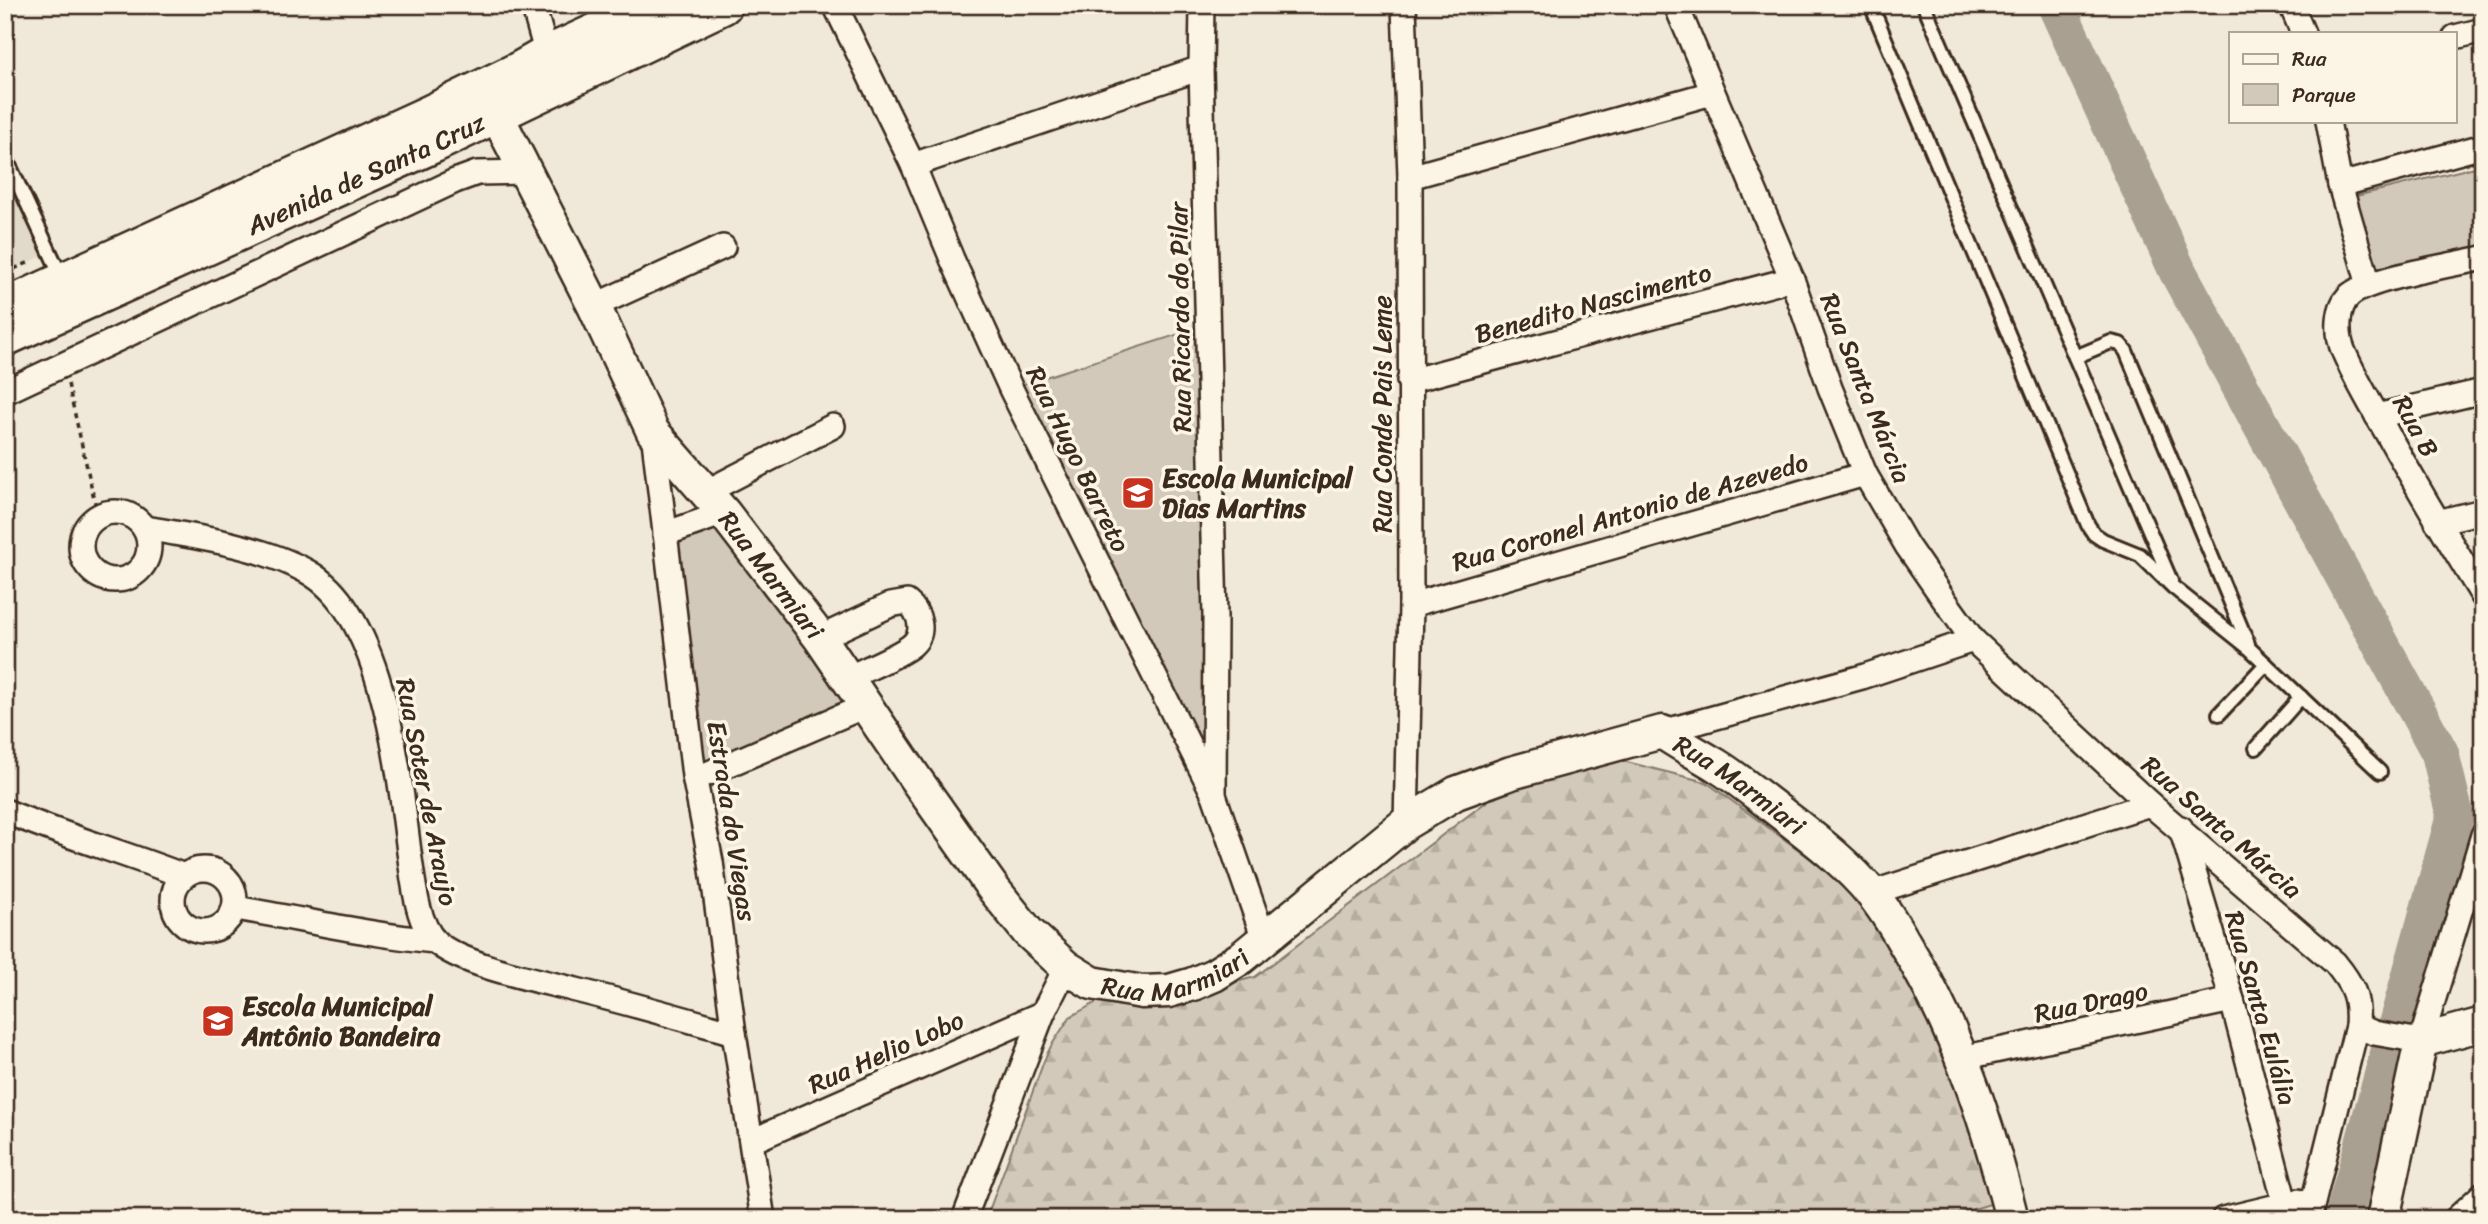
<svg xmlns="http://www.w3.org/2000/svg" width="2488" height="1224" viewBox="0 0 2488 1224" font-family="Sriracha,sans-serif">
<style>
.built{fill:#e1d9c9}
.green{fill:#d2c9ba;stroke:#867a6c;stroke-width:2}
.forest{fill:url(#forest-firs);stroke:#867a6c;stroke-width:2}
.lines{fill:none;stroke-linecap:round;stroke-linejoin:round}
.river{stroke:#aaa091;stroke-width:38}
.lane-casing{stroke:#3b2a1e;stroke-width:18}
.street-casing{stroke:#3b2a1e;stroke-width:28}
.secondary-casing{stroke:#3b2a1e;stroke-width:37}
.primary-casing{stroke:#3b2a1e;stroke-width:42}
.path{stroke:#3b2a1e;stroke-width:3.5;stroke-dasharray:5 5;stroke-linecap:butt}
.lane{stroke:#fcf5e5;stroke-width:12}
.street{stroke:#fcf5e5;stroke-width:23}
.secondary{stroke:#fcf5e5;stroke-width:32}
.primary{stroke:#fcf5e5;stroke-width:37}
.labels{text-anchor:middle;dominant-baseline:central;stroke-width:7;stroke-linejoin:round;paint-order:stroke}
.street-label{font-size:26px;fill:#3b2a1e;stroke:#fcf5e5}
.poi-label{font-size:26px;font-weight:bold;fill:#3b2a1e;stroke:#fcf5e5;text-anchor:start}
</style>
<defs>
<pattern id="forest-firs" width="22" height="20" patternUnits="userSpaceOnUse" patternTransform="scale(1.75)"><rect width="22" height="20" fill="#d2c9ba"/><path d="M5 1l3.5 6h-7zM16 11l3.5 6h-7z" fill="#b5ad9f"/></pattern>
</defs>
<rect width="100%" height="100%" fill="#f0e9d9"/>
<filter id="ink" filterUnits="userSpaceOnUse"><feTurbulence type="fractalNoise" baseFrequency=".0143" numOctaves="2"/><feDisplacementMap in="SourceGraphic" scale="14" xChannelSelector="R" yChannelSelector="G"/><feConvolveMatrix kernelMatrix="1 2 1 2 8 2 1 2 1" color-interpolation-filters="sRGB"/></filter>
<g filter="url(#ink)">
<path class="built" d="M5,135L58,249L5,273Z"/>
<g class="green">
<path d="M2483,165V248L2375,274L2356,196Z"/>
<path d="M1204,326L1209,776L1017,386Z"/>
<path d="M720,519L858,700L703,770L673,538Z"/>
</g>
<path class="forest" d="M1615,759L1706,782L1855,891L1930,1003L2000,1201L1941,1219H986L1044,1061L1051,1046L1070,1017L1113,993L1182,996L1255,977L1498,793Z"/>
<g class="lines">
<path class="river" d="M2056,5L2178,272L2440,753L2455,816L2343,1219"/>
<defs>
<g id="lane">
<path d="M1871,5L2088,525L2094,534L2103,540L2140,555L2173,587L2249,648L2380,772"/>
<path d="M1924,5L2171,581"/>
<path d="M5,156L62,278"/>
<path d="M2075,357L2111,342L2120,344L2126,351L2248,644"/>
<path d="M2219,714L2266,664"/>
<path d="M2256,748L2301,697"/>
</g>
<g id="street">
<path d="M533,5L547,55"/>
<path d="M835,5L913,165L952,259L1011,389L1214,795L1264,939"/>
<path d="M1202,5L1201,68L1215,616L1214,792"/>
<path d="M1404,5L1410,177L1411,605L1406,823"/>
<path d="M1676,5L1792,279L1830,388L1865,474L1907,546L1943,598L1973,640L2150,804L2335,963C2353,985 2359,997 2357,1026L2309,1219"/>
<path d="M2291,5L2303,33"/>
<path d="M2455,37L2483,30"/>
<path d="M2328,121L2340,185L2369,285"/>
<path d="M913,165L1201,68"/>
<path d="M1410,177L1712,93"/>
<path d="M2340,185L2483,146"/>
<path d="M2483,258C2453,265 2371,278 2350,295C2336,307 2337,335 2343,350C2355,379 2373,408 2388,435C2419,490 2450,543 2483,596"/>
<path d="M594,306L723,247"/>
<path d="M1409,381L1792,279"/>
<path d="M5,392L455,181L477,173L527,172"/>
<path d="M2377,416L2483,391"/>
<path d="M653,432L694,776L711,862L734,1033L763,1219"/>
<path d="M706,492L833,426"/>
<circle cx="115" cy="546" r="34"/>
<path d="M2437,522L2483,511"/>
<path d="M145,528C197,537 262,546 308,572C384,615 399,773 409,852C413,877 416,923 436,942C461,965 541,981 576,990C629,1003 681,1018 734,1033"/>
<path d="M665,534L724,513"/>
<path d="M1411,605L1865,474"/>
<path d="M820,638L890,605L907,602C920,612 926,633 912,645C899,656 864,670 847,678"/>
<path d="M1662,732L1862,677L1973,640"/>
<path d="M695,779L865,706"/>
<path d="M5,811C64,836 125,853 184,876"/>
<path d="M2181,828L2232,1000L2285,1203"/>
<circle cx="204" cy="900" r="31"/>
<path d="M1871,893L2150,804"/>
<path d="M235,908C302,919 368,935 435,941"/>
<path d="M2357,1026L2374,1033L2421,1041L2483,835"/>
<path d="M1962,1058L2232,1000"/>
<path d="M752,1141L1043,1013"/>
<path d="M964,1219L1043,1013L1066,967"/>
<path d="M2223,1219L2298,1201"/>
<path d="M2456,1219L2483,1194"/>
</g>
<g id="secondary">
<path id="s1" d="M485,92L594,306L653,432L724,513L820,638L915,778L992,887L1028,932L1066,967L1092,983L1142,992L1169,991L1193,984L1214,975L1241,958L1406,823L1456,793L1511,773L1662,732C1679,744 1698,754 1716,765C1737,778 1756,794 1776,809C1809,835 1845,861 1872,894C1889,914 1901,938 1915,961C1961,1042 1989,1128 2012,1219"/>
<path d="M2383,1219L2421,1041L2483,1024"/>
</g>
<g id="primary">
<path d="M5,308L430,114L519,71L547,55L656,5"/>
<path id="s2" d="M5,337L433,144L723,5"/>
</g>
</defs>
<use href="#lane" class="lane-casing"/>
<use href="#street" class="street-casing"/>
<use href="#secondary" class="secondary-casing"/>
<use href="#primary" class="primary-casing"/>
<g class="path">
<path d="M5,273L32,261"/>
<path d="M68,384L98,516"/>
</g>
<use href="#lane" class="lane"/>
<use href="#street" class="street"/>
<use href="#secondary" class="secondary"/>
<use href="#primary" class="primary"/>
</g>
</g>
<defs>
<symbol id="school-square" viewBox="-11 -11 22 22"><rect x="-9" y="-9" width="18" height="18" rx="4" fill="#c8321e" stroke="#fcf5e5"/><path d="M0-5L7-2L0 1L-7-2ZM-4 1L0 2.5L4 1V4Q0 6-4 4Z" fill="#fff"/></symbol>
</defs>
<g fill-rule="evenodd">
<use href="#school-square" x="1119" y="474" width="38" height="38"/>
<use href="#school-square" x="199" y="1002" width="38" height="38"/>
</g>
<g class="labels">
<g class="street-label">
<text stroke="none"><textPath href="#s2" startOffset="396">Avenida de Santa Cruz</textPath></text>
<text transform="translate(1593 303) rotate(-15)">Benedito Nascimento</text>
<text transform="translate(1180 317) rotate(-91)">Rua Ricardo do Pilar</text>
<text transform="translate(1866 388) rotate(68)">Rua Santa Márcia</text>
<text transform="translate(1382 414) rotate(-90)">Rua Conde Pais Leme</text>
<text transform="translate(2416 426) rotate(61)">Rua B</text>
<text transform="translate(1078 459) rotate(64)">Rua Hugo Barreto</text>
<text transform="translate(1630 512) rotate(-16)">Rua Coronel Antonio de Azevedo</text>
<text stroke="none"><textPath href="#s1" startOffset="565">Rua Marmiari</textPath></text>
<text stroke="none"><textPath href="#s1" startOffset="1825">Rua Marmiari</textPath></text>
<text transform="translate(427 792) rotate(79)">Rua Soter de Araujo</text>
<text transform="translate(732 821) rotate(81)">Estrada do Viegas</text>
<text transform="translate(2222 827) rotate(41)">Rua Santa Márcia</text>
<text stroke="none"><textPath href="#s1" startOffset="1174">Rua Marmiari</textPath></text>
<text transform="translate(2091 1002) rotate(-12)">Rua Drago</text>
<text transform="translate(2261 1008) rotate(74)">Rua Santa Eulália</text>
<text transform="translate(886 1052) rotate(-24)">Rua Helio Lobo</text>
</g>
<g class="poi-label">
<text x="1162" y="478">Escola Municipal<tspan x="1162" dy="30">Dias Martins</tspan></text>
<text x="242" y="1006">Escola Municipal<tspan x="242" dy="30">Antônio Bandeira</tspan></text>
</g>
</g>
<rect width="2488" height="1224" fill="none" stroke="#fcf5e5" stroke-width="28"/>
<rect x="14" y="14" width="2460" height="1196" fill="none" stroke="#3b2a1e" stroke-width="2.5" filter="url(#ink)"/>
<rect x="2229" y="32" width="228" height="91" fill="#fcf5e5" stroke="#afa495" stroke-width="2"/>
<rect x="2243" y="54" width="35" height="10" fill="#fcf5e5" stroke="#afa495" stroke-width="2"/>
<text x="2292" y="66" font-size="21" fill="#3b2a1e">Rua</text>
<rect x="2243" y="84" width="35" height="21" fill="#d2c9ba" stroke="#afa495" stroke-width="2"/>
<text x="2292" y="102" font-size="21" fill="#3b2a1e">Parque</text>
</svg>
